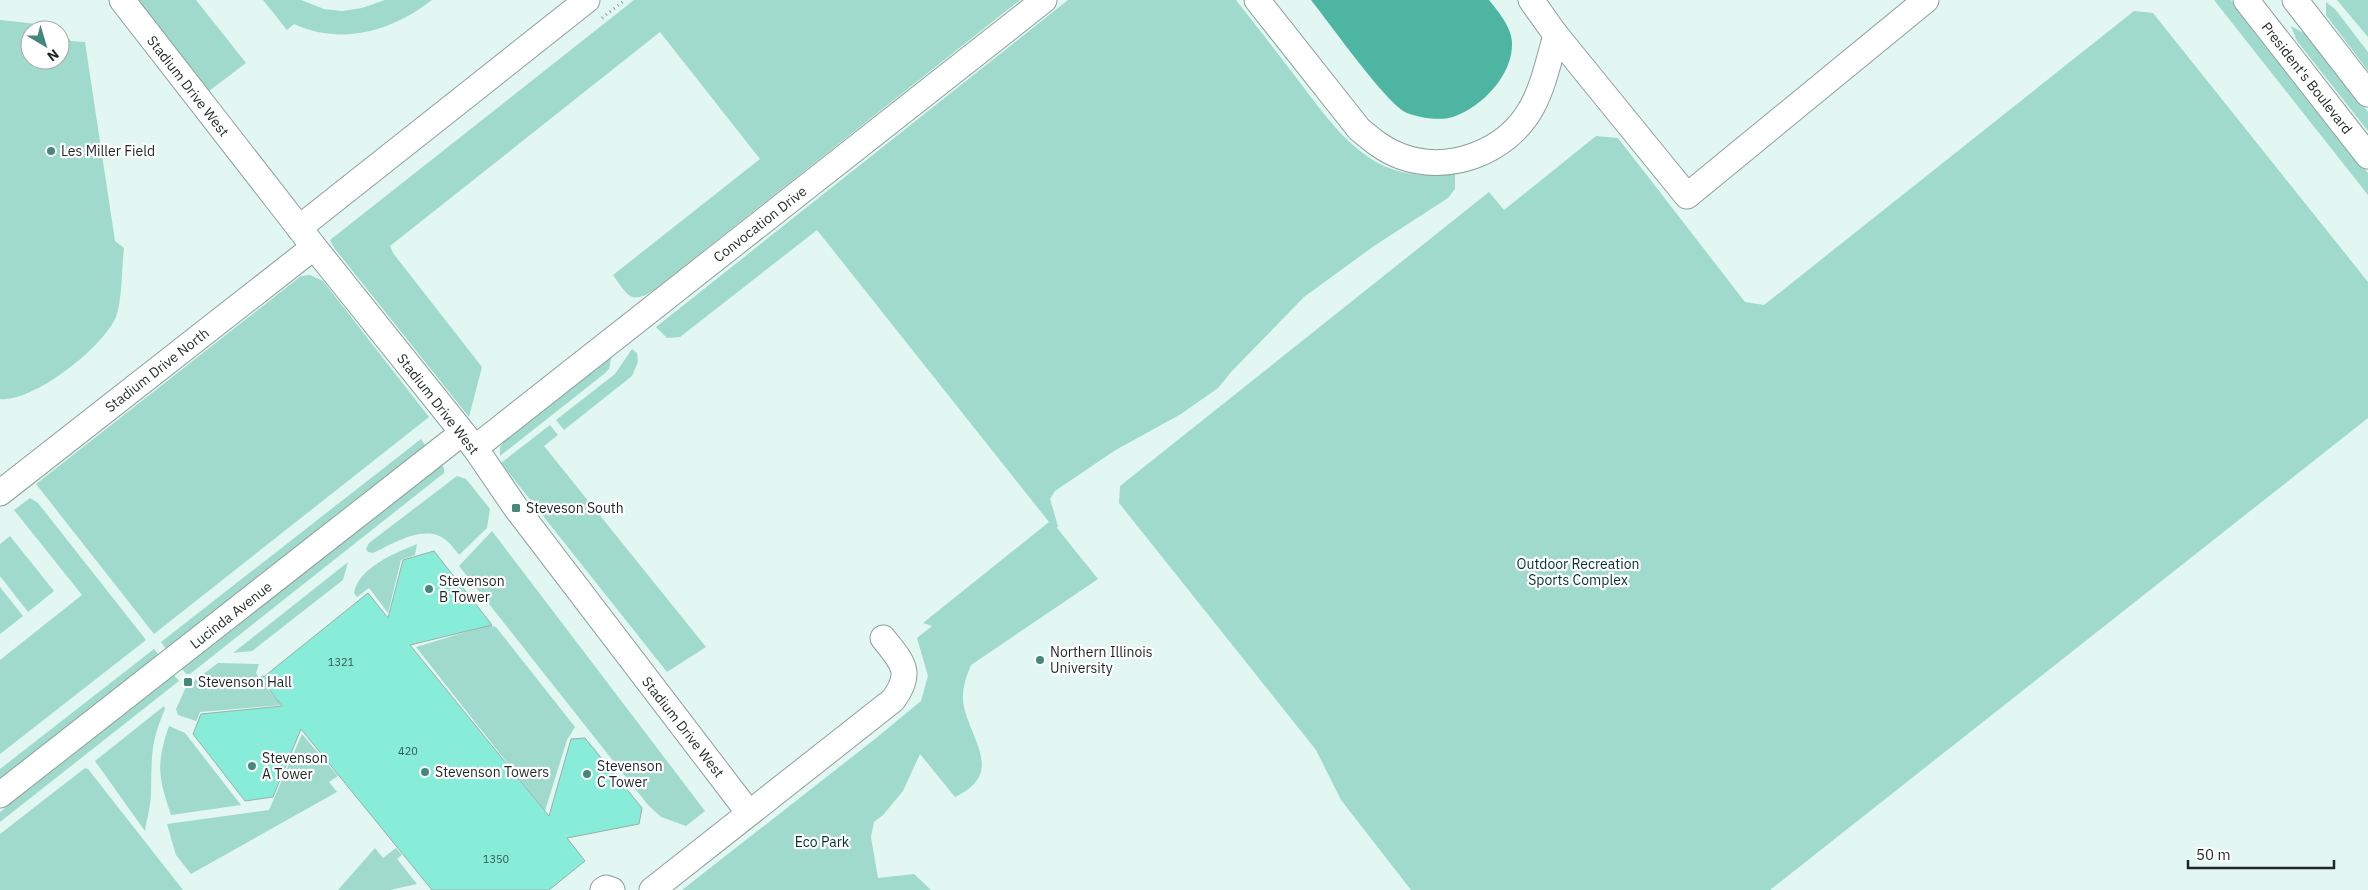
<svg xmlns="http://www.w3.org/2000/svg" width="2368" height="890" viewBox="0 0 2368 890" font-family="'IBM Plex Sans',sans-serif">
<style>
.green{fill:#a0dacd;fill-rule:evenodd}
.water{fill:#4db5a2}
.building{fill:#87ecd8;stroke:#9bafaa}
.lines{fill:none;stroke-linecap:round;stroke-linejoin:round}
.minor-casing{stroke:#8ca09b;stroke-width:27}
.path{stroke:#8b9a97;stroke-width:3;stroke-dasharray:1 4;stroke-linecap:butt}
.minor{stroke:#fff;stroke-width:25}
.poi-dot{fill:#45887b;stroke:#fff;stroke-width:2}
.labels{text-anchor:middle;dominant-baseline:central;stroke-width:4.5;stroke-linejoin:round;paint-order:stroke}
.number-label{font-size:11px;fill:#395852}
.street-label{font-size:14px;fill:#1f2725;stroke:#fff}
.poi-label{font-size:14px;fill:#1f2725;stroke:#fff;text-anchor:start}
.park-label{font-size:14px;fill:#01332c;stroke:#fff}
</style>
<rect width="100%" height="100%" fill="#e2f7f2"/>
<g class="green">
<path d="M137,0H196L246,63L209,91Z"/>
<path d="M263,0H301L324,9L342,11L362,8L385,0H432C392,31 342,46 294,24L287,30Z"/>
<path d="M634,0H1020L654,290C630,306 627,294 613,275L760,159L660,32L390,246L393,253L482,367L469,417L335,249L330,240Z"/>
<path d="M1068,0H1236C1256,25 1275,50 1295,76C1323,112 1354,161 1402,172C1419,176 1438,175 1455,173V189L1448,198L1374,246L1304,297L1232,371L1218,388L1181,414L1114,451L1055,491L1050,499L1058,526L1057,528L1098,579L971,665C965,679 960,695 965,711C975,746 1002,774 955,797L920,754L903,791L883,815L874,822L871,837L878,878L914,874L931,890H682L875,739L921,701L928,676L917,638L932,626L923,623L1049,522L817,230L680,337L667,338L656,327Z"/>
<path d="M2214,0H2231L2368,173V195Z"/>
<path d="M2337,0H2368V37Z"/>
<path d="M2326,2L2335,9L2368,52V71L2326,15Z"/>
<path d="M2134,11L2153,13L2368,282V418L1770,890H1411L1341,800L1316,750L1119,503L1120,486L1489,192L1504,210L1596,136L1618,138L1745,302L1764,305Z"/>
<path d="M0,20L56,26L71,41L85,42L115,241L124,248C122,265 122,298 117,314C107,345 33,403 0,399ZM30,30H60V60H30Z"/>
<path d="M2291,26L2307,35L2368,112V131L2297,41Z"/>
<path d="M310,275L323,281L429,417L154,634L36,484L301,276Z"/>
<path d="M632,349L637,353L638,362L632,376L564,430L556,420L615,374Z"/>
<path d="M612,355L609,369L604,374L500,456V447L506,439Z"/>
<path d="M550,425L558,435L544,446L706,647L667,672L501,463Z"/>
<path d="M421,439L425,445L166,649L161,642Z"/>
<path d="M441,464L444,468V473L190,674H186L182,669Z"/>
<path d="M457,476L466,479L490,509L487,528L459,555C455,550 451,544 446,540C425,523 394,543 373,553L368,552L366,549L369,543Z"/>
<path d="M30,498L38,503L146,640L0,754V660L82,595L14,510Z"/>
<path d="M492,531L705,811L686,826L661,817L648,805L459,566Z"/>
<path d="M10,536L54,591L28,612L0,576V544Z"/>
<path d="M417,544L415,555L401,560L388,613L369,588L357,597L354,593C358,568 395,553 417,544Z"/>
<path d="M348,562L343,580L252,651L233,653Z"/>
<path d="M0,587L23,616L0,634Z"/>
<path d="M489,625L496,627L575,727L567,740L545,811L416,647Z"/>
<path d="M154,649L159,655L0,780V769Z"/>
<path d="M218,663L259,664L256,673L259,678L263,675L265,678L261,681L281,705L200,712L196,721L178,715L176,709L186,687Z"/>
<path d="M174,675L179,681L0,822V812Z"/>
<path d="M164,706L165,709C150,744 152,757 151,792C151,805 147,818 145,831L95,761Z"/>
<path d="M169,726L185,733L241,805L171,815C158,777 156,764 169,726Z"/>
<path d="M302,734L338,776L329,782L337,792L191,874L176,855L167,824L269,810Z"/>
<path d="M85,768L88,769L183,890H0V834Z"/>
<path d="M375,848L383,858L396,848L402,855L397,859L417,884L390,890H338Z"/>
</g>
<path class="water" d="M1311,0H1489C1498,11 1512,28 1512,43C1513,75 1482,107 1453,117C1440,121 1420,118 1407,113C1388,106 1328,21 1311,0Z"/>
<path class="building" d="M434,551L492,625L410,645L549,816L571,739L585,738L642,808L639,824L567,838L585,861L549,890H432L301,729L273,797L245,801L193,734L201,714L282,706L261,679L368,593L388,618L403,560Z"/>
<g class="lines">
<defs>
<g id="minor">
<path d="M122,0L314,247L475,448L516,508L749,813"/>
<path d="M1257,0L1359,129C1372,140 1384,150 1400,156C1448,174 1507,153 1532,107C1544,85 1549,59 1556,35"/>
<path d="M1531,0L1556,35L1687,196L1926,0"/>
<path d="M2246,0L2368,156"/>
<path d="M2295,0L2368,94"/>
<path d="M299,228L587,0"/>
<path d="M475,448L1044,0"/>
<path d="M0,493L314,247"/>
<path d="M0,795L462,433"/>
<path d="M603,890L606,888L612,890"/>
<path d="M652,890L893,700C914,672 902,662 883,638"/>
</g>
</defs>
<use href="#minor" class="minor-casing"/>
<path class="path" d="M602,18L625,0"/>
<use href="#minor" class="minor"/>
</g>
<g class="poi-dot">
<circle cx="51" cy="151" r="5"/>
<rect x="511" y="503" width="10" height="10" rx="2.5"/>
<circle cx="429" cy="589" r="5"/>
<circle cx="1040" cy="660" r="5"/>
<rect x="183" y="677" width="10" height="10" rx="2.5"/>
<circle cx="252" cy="766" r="5"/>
<circle cx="425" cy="772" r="5"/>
<circle cx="587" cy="774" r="5"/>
</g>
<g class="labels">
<g class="number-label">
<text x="341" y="662">1321</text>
<text x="408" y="751">420</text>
<text x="496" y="859">1350</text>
</g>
<g class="street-label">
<text transform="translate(2307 78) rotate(52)">President's Boulevard</text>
<text transform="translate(188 86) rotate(52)">Stadium Drive West</text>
<text transform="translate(760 224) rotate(-38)">Convocation Drive</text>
<text transform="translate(157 370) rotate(-38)">Stadium Drive North</text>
<text transform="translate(438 404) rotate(52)">Stadium Drive West</text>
<text transform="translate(231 615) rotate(-38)">Lucinda Avenue</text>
<text transform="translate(683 727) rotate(52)">Stadium Drive West</text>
</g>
<g class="poi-label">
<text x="61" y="151">Les Miller Field</text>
<text x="526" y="508">Steveson South</text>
<text x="439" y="581">Stevenson<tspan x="439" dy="16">B Tower</tspan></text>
<text x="1050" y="652">Northern Illinois<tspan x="1050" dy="16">University</tspan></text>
<text x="198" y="682">Stevenson Hall</text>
<text x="262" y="758">Stevenson<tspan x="262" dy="16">A Tower</tspan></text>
<text x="597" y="766">Stevenson<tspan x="597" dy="16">C Tower</tspan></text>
<text x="435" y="772">Stevenson Towers</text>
</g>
<g class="park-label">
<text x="1578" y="564">Outdoor Recreation<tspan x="1578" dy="16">Sports Complex</tspan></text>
<text x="822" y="842">Eco Park</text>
</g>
</g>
<g transform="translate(45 45) rotate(142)"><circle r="24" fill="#ffffff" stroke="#a5a9a8"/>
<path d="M0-4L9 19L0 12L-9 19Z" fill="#45887b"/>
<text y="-8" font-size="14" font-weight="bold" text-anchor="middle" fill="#1f2725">N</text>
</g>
<path d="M2188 860v8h146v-8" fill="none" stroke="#1f2725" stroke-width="2.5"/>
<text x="2196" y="860" font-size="15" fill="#1f2725" stroke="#ffffff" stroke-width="4" paint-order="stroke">50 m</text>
</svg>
